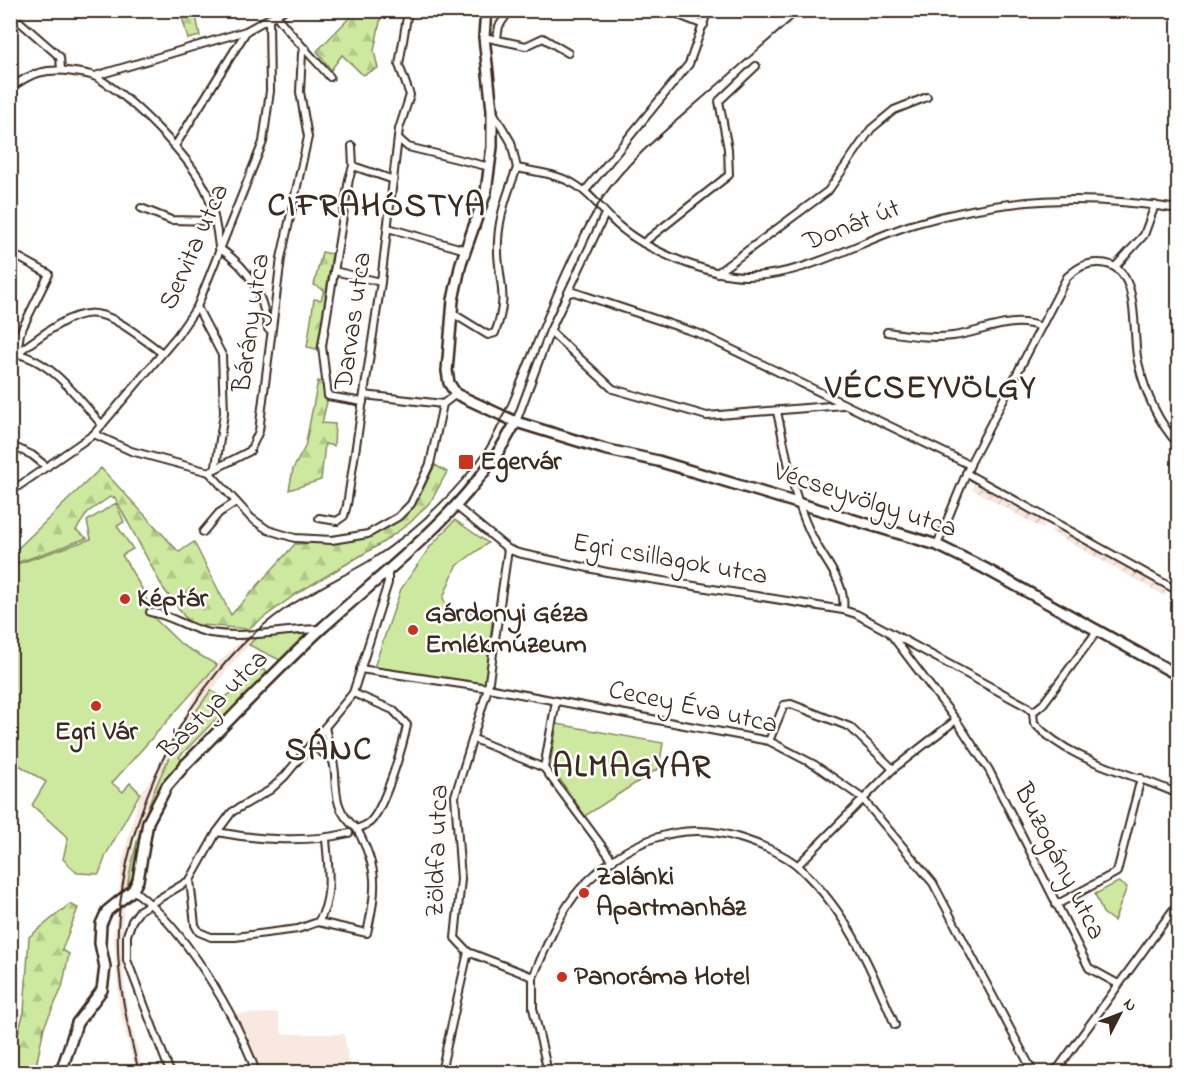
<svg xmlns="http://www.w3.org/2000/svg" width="1189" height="1083" viewBox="0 0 1189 1083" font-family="'Indie Flower',sans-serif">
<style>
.built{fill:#f8e8e0}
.industrial{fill:url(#industrial-furrows)}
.forest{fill:url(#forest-firs);stroke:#848a5e;stroke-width:1.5}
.green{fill:#cde99f;stroke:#848a5e;stroke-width:1.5}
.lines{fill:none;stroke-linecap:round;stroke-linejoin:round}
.street-casing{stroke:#3b2a1e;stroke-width:10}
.secondary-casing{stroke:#3b2a1e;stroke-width:14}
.street{stroke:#fff;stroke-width:6}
.secondary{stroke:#fff;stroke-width:9}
.rail{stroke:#3b2a1e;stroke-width:2}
.poi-dot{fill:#c8321e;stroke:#fff;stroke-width:2}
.labels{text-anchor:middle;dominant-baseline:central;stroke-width:5;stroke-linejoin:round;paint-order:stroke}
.street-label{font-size:27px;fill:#3b2a1e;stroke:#fff}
.poi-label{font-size:27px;font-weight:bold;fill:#3b2a1e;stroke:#fff;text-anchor:start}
.district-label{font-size:33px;font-weight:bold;letter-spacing:1.5px;fill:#3b2a1e;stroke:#fff}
</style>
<defs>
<pattern id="industrial-furrows" width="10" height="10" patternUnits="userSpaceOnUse" patternTransform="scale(1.5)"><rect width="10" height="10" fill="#f8e8e0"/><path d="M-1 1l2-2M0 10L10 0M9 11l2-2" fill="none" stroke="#d6c7c0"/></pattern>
<pattern id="forest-firs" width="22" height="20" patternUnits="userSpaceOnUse" patternTransform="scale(1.5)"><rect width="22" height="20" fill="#cde99f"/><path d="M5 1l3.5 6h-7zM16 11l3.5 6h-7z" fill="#b1c888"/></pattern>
</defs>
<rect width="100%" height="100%" fill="#fff"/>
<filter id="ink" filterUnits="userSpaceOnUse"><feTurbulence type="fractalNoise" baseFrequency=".0167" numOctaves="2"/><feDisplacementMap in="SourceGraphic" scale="12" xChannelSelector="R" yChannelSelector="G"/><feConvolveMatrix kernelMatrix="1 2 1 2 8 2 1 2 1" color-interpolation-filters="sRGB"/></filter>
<g filter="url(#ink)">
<g class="built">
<path d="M260,633L230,666L191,719L165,767L135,840L123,918L122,961L127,1006L143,1072H136L119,1007L114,939L122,862L140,793L152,778L206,675L247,634Z"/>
<path d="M278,1013L282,1034H344L350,1072H256L229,1014Z"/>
</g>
<g class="industrial">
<path d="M974,484L1047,523L1043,529L972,489Z"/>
<path d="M1053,527L1168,590L1165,596L1051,532Z"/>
</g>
<g class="forest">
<path d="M153,11H195L200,36L188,39L182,17Z"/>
<path d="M356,11L382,12L374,51L378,68L363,75L342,55L331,70L317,51Z"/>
<path d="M322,252L332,254L317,349L307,347L314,299L321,300L324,290L314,285Z"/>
<path d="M318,381L322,382L327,402L322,423L335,424L334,446L325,444L321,480L289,490L293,469L305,447Z"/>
<path d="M435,465L447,472L431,501L411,522L382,543L296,594L248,629L190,624L163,588L115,498L110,497L88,512L76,530L87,538L11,565V555L101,468L179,552L194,542L231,615L295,544C336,542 390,542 415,503C423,492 428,478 435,465Z"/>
<path d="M70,904L78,908L62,950L69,954L62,988L44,1027L35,1072H11V1056L24,1012L29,937Z"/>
</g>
<g class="green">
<path d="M116,503L124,522L117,526L133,549L122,555L144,592L152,616L182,645L217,665L112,783L123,792L130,783L140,793L106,855L99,874L77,873L63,859L68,838L32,805L46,782L11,760V566L91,539L87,521Z"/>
<path d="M455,520L488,543L456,566L443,598L448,609L493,615L485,684L373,670L401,589L430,547Z"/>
<path d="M321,629L227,723L219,716L179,757L186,764L155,807L140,869L126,894C137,820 166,751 211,690L223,699L262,669L271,674L282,661L249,645L260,633Z"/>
<path d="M557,724L663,743L659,768L585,816L550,765Z"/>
<path d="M1118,882L1127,887L1114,921L1103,913L1095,894Z"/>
</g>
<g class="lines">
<defs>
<g id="street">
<path d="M673,10L681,16L704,25"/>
<path d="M276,15C292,37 312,56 330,77"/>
<path d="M20,22L60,57L61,70"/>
<path d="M484,37L526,46L543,38L568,53"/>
<path d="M497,38L499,26L510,10"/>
<path d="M95,76L246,31L284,10"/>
<path d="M10,89C30,72 48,68 74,72C81,73 90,74 96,77C130,96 192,158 207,193C214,211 217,229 219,247"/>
<path d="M493,112L511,142L517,168"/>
<path d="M399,139L408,147L490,167"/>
<path d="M175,146L246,32"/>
<path d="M352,146L353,166L349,179L322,346L328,396L363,402"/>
<path d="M353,166L394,180"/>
<path d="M517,168C537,172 557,174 574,184C592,194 604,214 620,227C650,252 707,275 745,276C805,277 858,241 914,224C1005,197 1085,194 1178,209"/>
<path d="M585,191L689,64L708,10"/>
<path d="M141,208L171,220L215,221"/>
<path d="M388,228L466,250"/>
<path d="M643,243L729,175L728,149L719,101L756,66"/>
<path d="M219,248C250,269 262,291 268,329"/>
<path d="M1115,267L1144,235L1155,205"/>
<path d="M334,271L381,282"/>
<path d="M717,273L828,191L871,129L894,110L927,97"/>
<path d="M568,293L574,292L700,334L970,465"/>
<path d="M197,307L222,355L224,413L216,466"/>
<path d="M452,313L488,335L495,333C511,291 496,280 498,241C499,215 508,192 517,168"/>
<path d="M550,331L613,389L707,416L843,405"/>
<path d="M887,332C909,335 931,339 953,336C984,332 1010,315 1041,327"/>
<path d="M10,353C49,356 78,398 102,425"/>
<path d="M17,353C88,301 93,300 162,353"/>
<path d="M17,353L20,333L49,274L20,258"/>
<path d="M364,395L443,404"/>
<path d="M777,412C787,454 793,500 813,538C824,561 847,583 843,610"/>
<path d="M516,422L550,331L605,214"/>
<path d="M94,434L131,451L209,472L251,518L268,530L295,538L332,540L368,534L398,517L411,504L430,464L443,404L456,394"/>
<path d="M10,445L32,455L47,467"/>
<path d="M209,472L250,451L259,431L281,258L308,137L300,92L302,53L306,49"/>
<path d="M966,473L1178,591"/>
<path d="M10,492L94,434L177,336L197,307L263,142L270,91L269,20"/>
<path d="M457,507L508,549L518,553L607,572L843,610L856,614L1026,706L1033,712L1034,723C1073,764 1129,771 1178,794"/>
<path d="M319,518L337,521L344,516L347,505L381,282L399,129L410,95L399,65L407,17"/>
<path d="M203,532L219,513L236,502"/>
<path d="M937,545L971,462L1067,277C1077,268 1086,262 1100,263C1143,264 1131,334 1138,362C1145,392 1157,421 1178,444"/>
<path d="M508,549L488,688L455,796L461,879L455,938L468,952L533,977V1008L548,1072"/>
<path d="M150,612C172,615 188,629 210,633C247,639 285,629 321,629"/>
<path d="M889,632L956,720L989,770L1089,968L1118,984"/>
<path d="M360,669L488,688L769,741L815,765L862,798L933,883L1033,1072"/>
<path d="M556,701L544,768L613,861"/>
<path d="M1033,712L1043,704L1098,630"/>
<path d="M325,727C328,742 334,759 335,774C336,798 337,813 357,829"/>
<path d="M474,739L544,768"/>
<path d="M769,741L784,705L791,704L850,727L893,769"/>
<path d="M311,744L332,760"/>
<path d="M217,832C258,840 308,843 349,833"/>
<path d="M798,865L893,769L956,720"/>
<path d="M190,880L195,925L199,932L211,937H235L298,929L318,922L367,933C377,888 379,870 357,829C361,827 367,825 370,822C384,809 403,746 407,725L393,710L353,693"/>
<path d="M133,890C184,927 235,1013 256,1072"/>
<path d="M1056,905L1117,872L1141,778"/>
<path d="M318,922C334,899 328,865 326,839"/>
<path d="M533,977C546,948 558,914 580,889C624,842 680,817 743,839C761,845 785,854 799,867C847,912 870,965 895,1025"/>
<path d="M170,1072L127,960V935L132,921L140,910L190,880L217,832L232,812L270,790L285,776L353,693L388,583V573"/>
<path d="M441,1072L468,952"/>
<path d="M1050,1072L1059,1067L1178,903"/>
</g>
<g id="secondary">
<path d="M486,10L484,37L492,110V147L486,192L461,263L453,300L447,371L449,383L456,394L516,422L604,449L658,461L937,545L984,568L1178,675"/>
<path d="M61,1072L77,1023L102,990L105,967L100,943L101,924L107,911L133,890L138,880L148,822L167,786L186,764C231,719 275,671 322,628C394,563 469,510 516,422"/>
</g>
</defs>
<use href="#street" class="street-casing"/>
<use href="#secondary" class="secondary-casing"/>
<use href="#street" class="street"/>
<use href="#secondary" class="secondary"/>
<path class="rail" d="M139,1072C127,1025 116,977 118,928C124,813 187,678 282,611C310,592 340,578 369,561C410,535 447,500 477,462C499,432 512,394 526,360C547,309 567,256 596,208C620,168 657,138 692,107C729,75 766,43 803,10"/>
</g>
</g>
<g class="poi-dot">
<rect x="458" y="454" width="16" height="16" rx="3"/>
<circle cx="125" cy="599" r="6"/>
<circle cx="413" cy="630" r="6"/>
<circle cx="96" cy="706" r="6"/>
<circle cx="584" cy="893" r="6"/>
<circle cx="562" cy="977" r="6"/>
</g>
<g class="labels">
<g class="street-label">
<text transform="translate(852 226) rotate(-21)">Donát út</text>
<text transform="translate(195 247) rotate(-66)">Servita utca</text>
<text transform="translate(354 321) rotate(-82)">Darvas utca</text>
<text transform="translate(252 323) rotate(-82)">Bárány utca</text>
<text transform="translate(865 501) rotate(18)">Vécseyvölgy utca</text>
<text transform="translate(670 560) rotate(10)">Egri csillagok utca</text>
<text transform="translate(214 705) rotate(-45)">Bástya utca</text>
<text transform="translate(693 708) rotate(12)">Cecey Éva utca</text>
<text transform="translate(438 851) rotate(-88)">Zöldfa utca</text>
<text transform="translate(1059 862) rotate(63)">Buzogány utca</text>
</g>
<g class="poi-label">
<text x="480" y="462">Egervár</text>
<text x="137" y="599">Képtár</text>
<text x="425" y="614">Gárdonyi Géza<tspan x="425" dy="31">Emlékmúzeum</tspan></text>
<text x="96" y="732" text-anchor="middle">Egri Vár</text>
<text x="596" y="877">Zalánki<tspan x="596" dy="31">Apartmanház</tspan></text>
<text x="574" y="977">Panoráma Hotel</text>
</g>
<g class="district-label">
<text x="377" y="207">CIFRAHÓSTYA</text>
<text x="931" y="389">VÉCSEYVÖLGY</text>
<text x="329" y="751">SÁNC</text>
<text x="632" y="768">ALMAGYAR</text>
</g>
</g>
<rect width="1189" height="1083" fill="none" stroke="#fff" stroke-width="36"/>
<rect x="18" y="18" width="1153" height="1047" fill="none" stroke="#3b2a1e" stroke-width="2" filter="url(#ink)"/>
<g transform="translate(1120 1014) rotate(48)" stroke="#ffffff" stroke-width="4.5" paint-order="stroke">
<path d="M0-4.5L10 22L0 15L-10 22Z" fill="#3b2a1e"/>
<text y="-9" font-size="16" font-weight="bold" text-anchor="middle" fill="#3b2a1e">N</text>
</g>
</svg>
